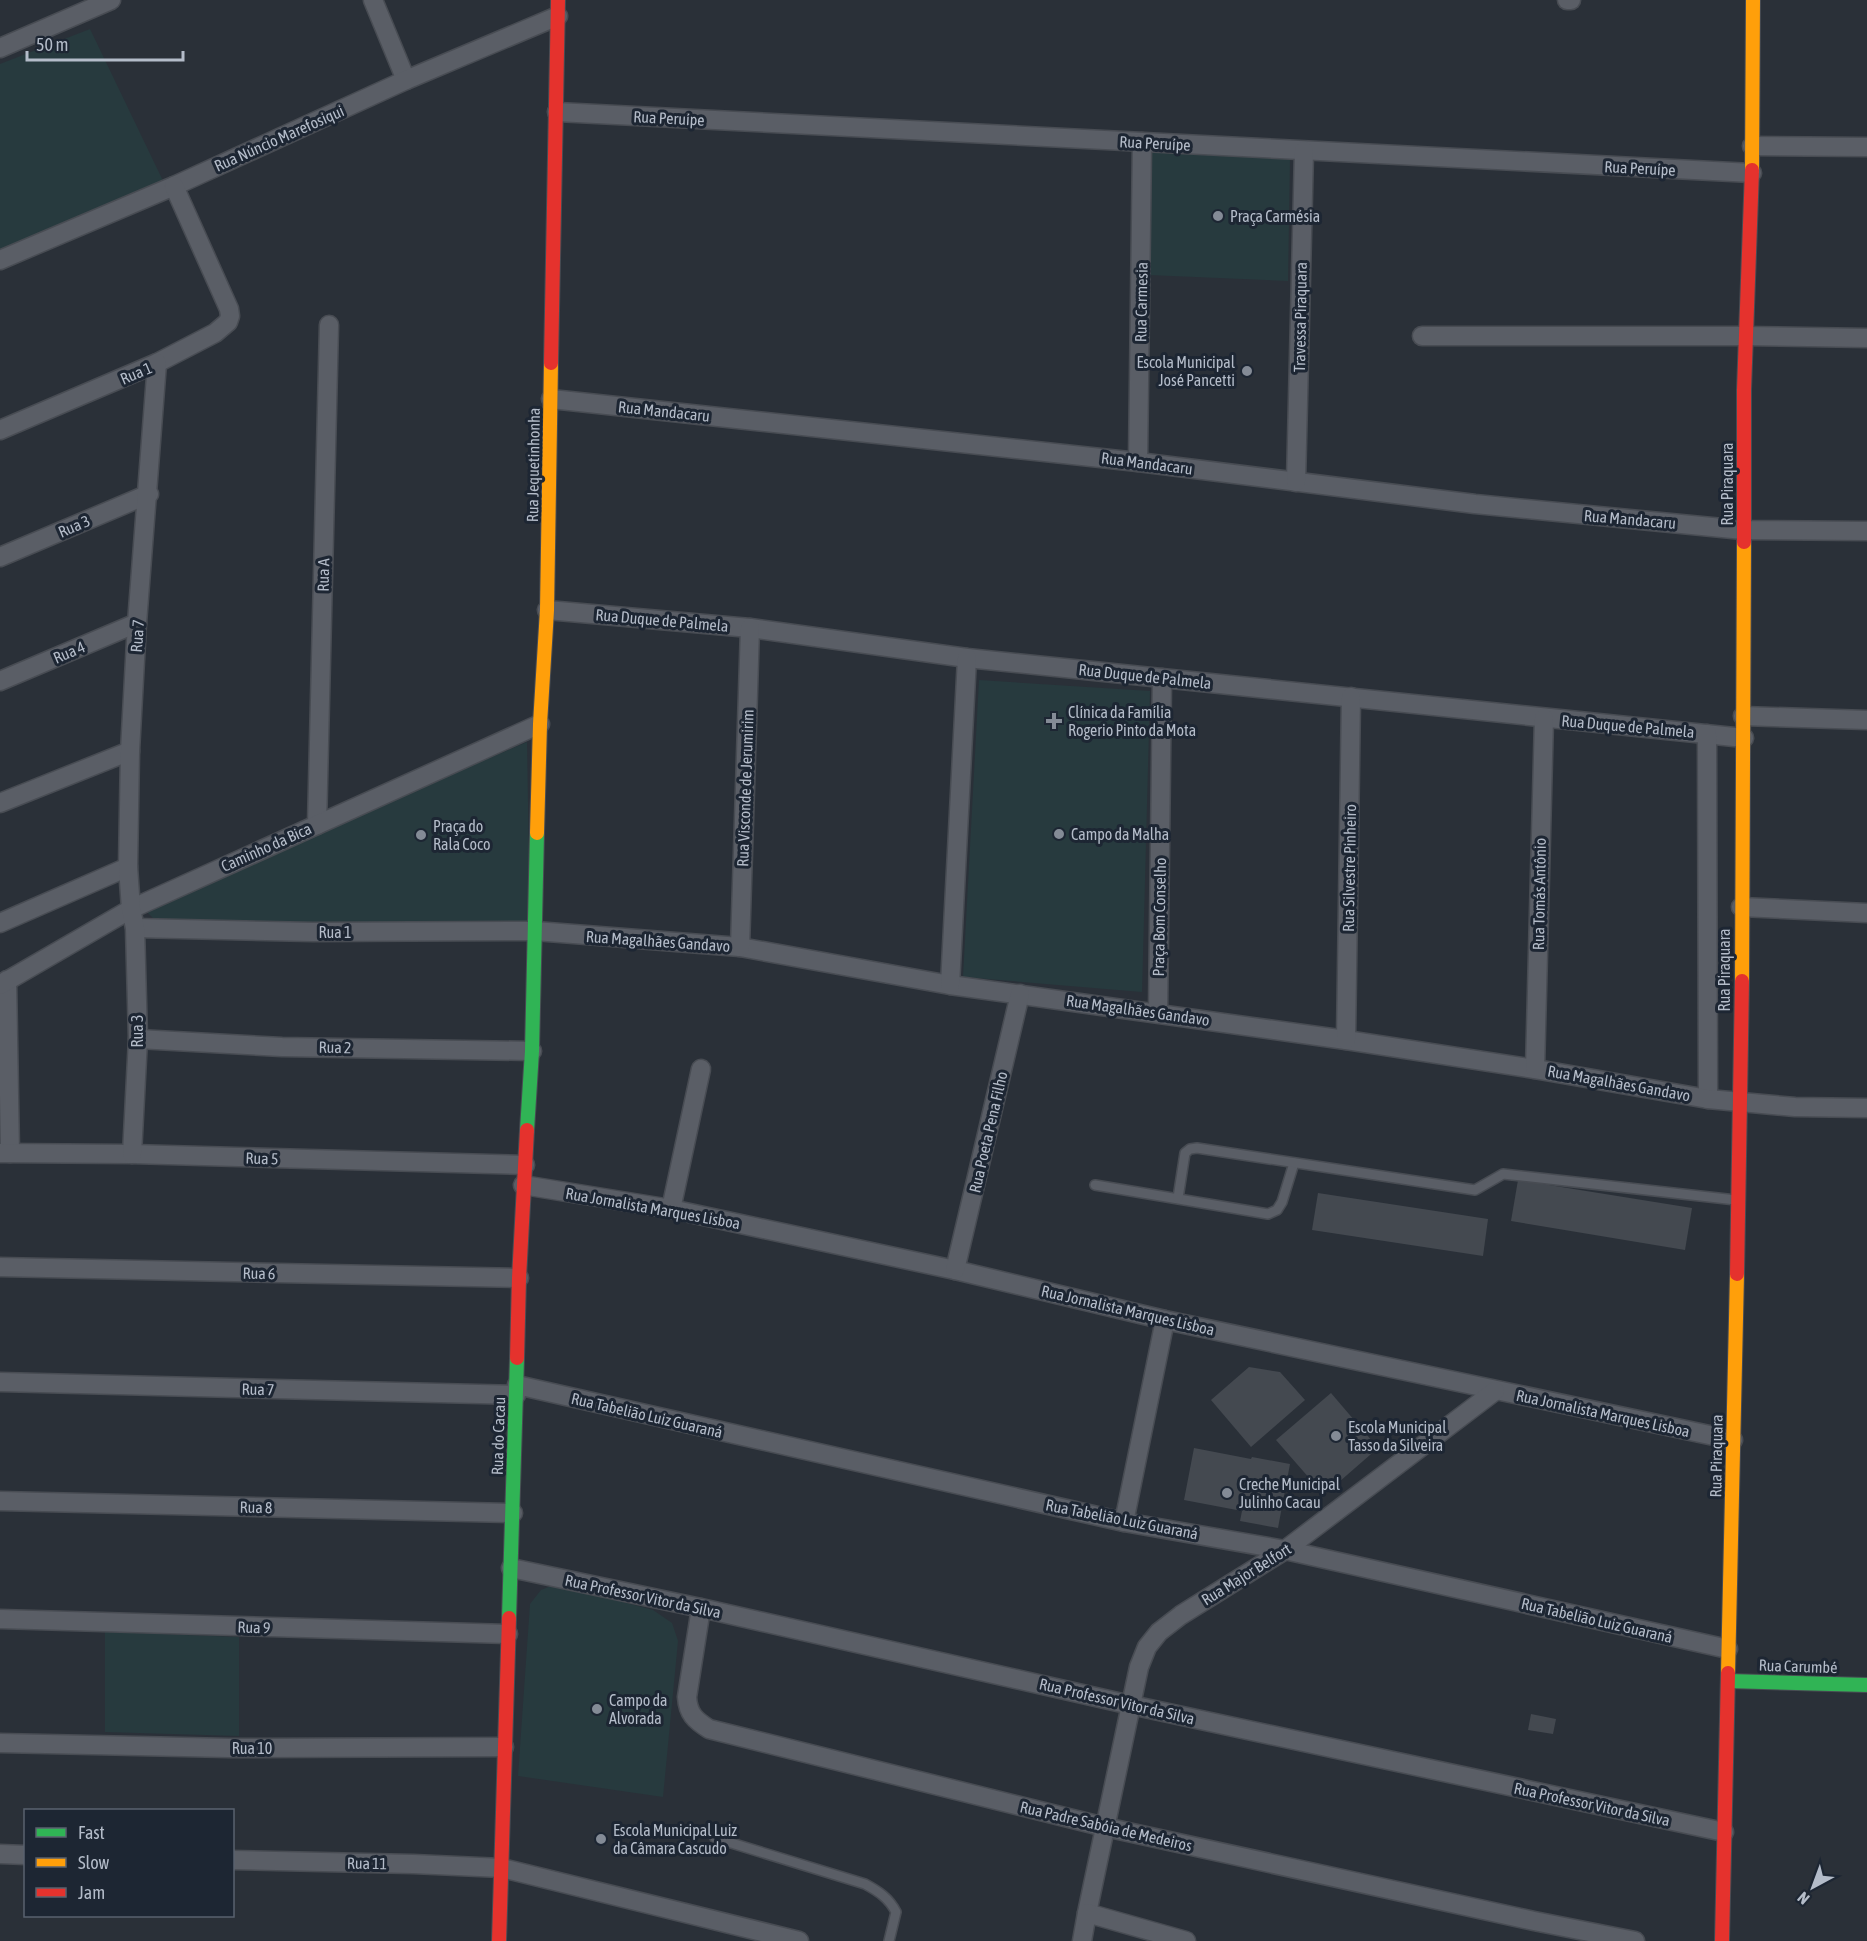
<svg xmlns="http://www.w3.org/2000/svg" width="1867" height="1941" viewBox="0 0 1867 1941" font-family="'Asap Condensed',sans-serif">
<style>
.green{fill:#273a3e}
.building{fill:#444950}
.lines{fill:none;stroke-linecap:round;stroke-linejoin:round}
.lane-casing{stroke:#484c53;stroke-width:12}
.street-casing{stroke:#484c53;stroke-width:21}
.fast-casing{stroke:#484c53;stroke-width:16}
.slow-casing{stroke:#484c53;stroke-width:16}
.jam-casing{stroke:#484c53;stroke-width:16}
.lane{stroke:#5a5e66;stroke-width:9}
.street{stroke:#5a5e66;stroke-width:18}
.fast{stroke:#30b455;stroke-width:14}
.slow{stroke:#ff9f0a;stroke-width:14}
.jam{stroke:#e5322d;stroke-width:14}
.poi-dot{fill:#848b96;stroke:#1d2633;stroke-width:2}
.labels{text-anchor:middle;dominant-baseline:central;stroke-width:6;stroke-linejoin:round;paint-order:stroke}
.street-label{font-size:16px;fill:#b4bcc9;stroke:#1d2633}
.poi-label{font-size:16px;fill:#b4bcc9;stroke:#1d2633;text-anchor:start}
</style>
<rect width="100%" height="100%" fill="#2a3038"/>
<g class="green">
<path d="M90,29L165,185L0,254V64Z"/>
<path d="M1148,150L1290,157L1288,281L1148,275Z"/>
<path d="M979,680L1150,691L1142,992L963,977Z"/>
<path d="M527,742L530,926L157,922L144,909L314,832Z"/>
<path d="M556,1584L653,1610L672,1623L678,1641L663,1797L518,1776L530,1604L541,1590Z"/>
<path d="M105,1632L239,1637V1736L105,1732Z"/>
</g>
<g class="building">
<path d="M1518,1180L1692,1208L1685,1250L1511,1221Z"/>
<path d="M1318,1193L1488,1219L1483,1256L1312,1230Z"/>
<path d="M1249,1367L1280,1372L1305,1400L1251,1447L1211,1400Z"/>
<path d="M1331,1393L1378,1448L1324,1495L1276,1440Z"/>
<path d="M1194,1448L1251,1459L1252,1457L1290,1464L1278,1528L1240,1521L1242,1511L1184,1500Z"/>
<path d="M1531,1714L1556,1719L1553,1734L1528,1730Z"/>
</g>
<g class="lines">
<defs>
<g id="lane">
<path d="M1095,1185L1268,1214L1277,1210L1282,1202L1294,1163"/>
<path d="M1178,1198L1185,1153L1190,1149L1197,1148L1475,1190L1503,1174L1736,1200"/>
<path d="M715,1838L865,1884C878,1891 889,1898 896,1912L889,1941"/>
</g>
<g id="street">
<path d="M373,0L406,80"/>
<path d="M1567,0H1571"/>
<path d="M0,48L111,0"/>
<path d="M557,112L1752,173"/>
<path d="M1752,146L1867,147"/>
<path d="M0,260L174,186L406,80L558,16"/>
<path d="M1422,336H1746L1867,338"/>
<path d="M551,399L1138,462L1475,504L1743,530L1867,531"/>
<path d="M0,430L157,363L215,333L228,322L230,316L229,309L174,186"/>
<path d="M1138,462L1142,142"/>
<path d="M1296,482L1304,151"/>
<path d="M0,557L149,494"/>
<path d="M547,610L750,628L967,658L1744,738"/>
<path d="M0,681L137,623"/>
<path d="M1743,716L1867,720"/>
<path d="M1707,734L1708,1099"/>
<path d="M0,803L130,751"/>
<path d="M317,825L329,325"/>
<path d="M1741,907L1867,913"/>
<path d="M0,923L128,867"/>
<path d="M135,928L313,932L535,931L740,947L950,985L1346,1040L1535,1069L1708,1099L1795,1107L1867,1108"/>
<path d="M740,947L750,628"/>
<path d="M7,980L10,1153"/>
<path d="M0,985L131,909L540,724"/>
<path d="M950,985L967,658"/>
<path d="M1158,1013L1162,678"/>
<path d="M138,1039L282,1047L532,1051"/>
<path d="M1346,1040L1351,697"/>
<path d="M1535,1069L1544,718"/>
<path d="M0,1153L132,1154L525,1165"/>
<path d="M132,1154L138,1039L135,928L131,909L128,867L130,751L137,623L157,363"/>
<path d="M523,1185L671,1209L955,1270L1165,1320L1733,1440"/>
<path d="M671,1209L701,1069"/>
<path d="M0,1267L519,1278"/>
<path d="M955,1270L1020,994"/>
<path d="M0,1382L516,1395"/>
<path d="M517,1385L1124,1522L1285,1550L1728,1649"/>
<path d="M0,1501L513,1513"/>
<path d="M1124,1522L1165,1320"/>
<path d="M511,1568L701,1608L1131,1705L1724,1832"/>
<path d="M701,1608L687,1697C688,1714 695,1720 709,1729L1105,1827L1534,1921L1635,1941"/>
<path d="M0,1619L508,1634"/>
<path d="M0,1743L229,1748L504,1747"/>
<path d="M0,1854L26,1855"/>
<path d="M232,1860L413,1864L502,1868L799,1941"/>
<path d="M1087,1913L1139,1667L1147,1647L1159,1632L1181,1615L1285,1550L1495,1391"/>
<path d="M1082,1941L1087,1913L1186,1941"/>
</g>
<g id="fast">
<path d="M527,1130L532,1051L537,833"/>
<path d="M509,1618L517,1358"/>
<path d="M1728,1681L1867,1685"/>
</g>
<g id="slow">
<path d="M1752,170L1753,0"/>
<path d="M537,833L540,724L547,610L551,363"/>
<path d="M1742,981L1744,542"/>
<path d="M1728,1673L1737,1274"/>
</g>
<g id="jam">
<path d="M551,363L558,0"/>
<path d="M1744,542V390L1752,170"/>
<path d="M1737,1274L1742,981"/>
<path d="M517,1358L519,1278L527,1130"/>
<path d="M499,1941L509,1618"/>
<path d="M1722,1941L1728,1673"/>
</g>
</defs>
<use href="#lane" class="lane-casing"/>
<use href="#street" class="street-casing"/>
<use href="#fast" class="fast-casing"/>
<use href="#slow" class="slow-casing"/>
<use href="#jam" class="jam-casing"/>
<use href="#lane" class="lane"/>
<use href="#street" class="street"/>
<use href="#fast" class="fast"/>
<use href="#slow" class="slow"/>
<use href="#jam" class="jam"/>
</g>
<g class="poi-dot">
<circle cx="1218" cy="216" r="6"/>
<circle cx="1247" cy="371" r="6"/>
<path d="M1051 712h6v6h6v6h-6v6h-6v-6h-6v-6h6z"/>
<circle cx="1059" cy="834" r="6"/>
<circle cx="421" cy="835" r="6"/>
<circle cx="1336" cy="1436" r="6"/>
<circle cx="1227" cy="1493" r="6"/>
<circle cx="597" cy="1709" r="6"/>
<circle cx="601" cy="1839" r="6"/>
</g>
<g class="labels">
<g class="street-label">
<text transform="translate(669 118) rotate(3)">Rua Peruípe</text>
<text transform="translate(279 138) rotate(-24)">Rua Núncio Marefosiqui</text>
<text transform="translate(1155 143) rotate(3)">Rua Peruípe</text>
<text transform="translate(1640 168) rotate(3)">Rua Peruípe</text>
<text transform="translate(1141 302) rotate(-89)">Rua Carmesia</text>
<text transform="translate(1300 317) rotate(-89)">Travessa Piraquara</text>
<text transform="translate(136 373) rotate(-23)">Rua 1</text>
<text transform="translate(664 411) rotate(6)">Rua Mandacaru</text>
<text transform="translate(1147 463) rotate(7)">Rua Mandacaru</text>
<text transform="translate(533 465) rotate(-89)">Rua Jequetinhonha</text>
<text transform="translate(1727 484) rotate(-90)">Rua Piraquara</text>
<text transform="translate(1630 519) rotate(5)">Rua Mandacaru</text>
<text transform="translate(74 526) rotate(-23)">Rua 3</text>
<text transform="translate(323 575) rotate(-89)">Rua A</text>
<text transform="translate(662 620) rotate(5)">Rua Duque de Palmela</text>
<text transform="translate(137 636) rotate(-86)">Rua 7</text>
<text transform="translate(69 652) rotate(-23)">Rua 4</text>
<text transform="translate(1145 676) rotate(6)">Rua Duque de Palmela</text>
<text transform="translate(1628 726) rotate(5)">Rua Duque de Palmela</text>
<text transform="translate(745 788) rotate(-88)">Rua Visconde de Jerumirim</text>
<text transform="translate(266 847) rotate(-24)">Caminho da Bica</text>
<text transform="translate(1349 868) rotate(-89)">Rua Silvestre Pinheiro</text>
<text transform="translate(1539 894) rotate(-89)">Rua Tomás Antônio</text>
<text transform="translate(1159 917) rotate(-89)">Praça Bom Conselho</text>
<text x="335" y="932">Rua 1</text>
<text transform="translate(658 941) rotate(4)">Rua Magalhães Gandavo</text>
<text transform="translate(1724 970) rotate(-90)">Rua Piraquara</text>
<text transform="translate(1138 1010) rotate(8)">Rua Magalhães Gandavo</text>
<text transform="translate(137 1031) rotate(-90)">Rua 3</text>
<text transform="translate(335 1047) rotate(1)">Rua 2</text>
<text transform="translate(1619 1083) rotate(10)">Rua Magalhães Gandavo</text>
<text transform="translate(988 1132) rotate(-77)">Rua Poeta Pena Filho</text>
<text transform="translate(262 1158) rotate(2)">Rua 5</text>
<text transform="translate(653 1208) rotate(10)">Rua Jornalista Marques Lisboa</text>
<text transform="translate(259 1273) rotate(1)">Rua 6</text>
<text transform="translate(1128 1310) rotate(13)">Rua Jornalista Marques Lisboa</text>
<text transform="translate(258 1389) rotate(1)">Rua 7</text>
<text transform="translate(1603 1413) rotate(12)">Rua Jornalista Marques Lisboa</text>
<text transform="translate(647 1415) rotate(13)">Rua Tabelião Luiz Guaraná</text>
<text transform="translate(498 1436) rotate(-88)">Rua do Cacau</text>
<text transform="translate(1716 1456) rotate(-89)">Rua Piraquara</text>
<text transform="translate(256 1507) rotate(1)">Rua 8</text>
<text transform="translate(1122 1519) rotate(11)">Rua Tabelião Luiz Guaraná</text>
<text transform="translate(1246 1574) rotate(-32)">Rua Major Belfort</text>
<text transform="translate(643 1596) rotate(12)">Rua Professor Vitor da Silva</text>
<text transform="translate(1597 1620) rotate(13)">Rua Tabelião Luiz Guaraná</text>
<text transform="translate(254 1627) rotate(2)">Rua 9</text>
<text transform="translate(1798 1666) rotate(2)">Rua Carumbé</text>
<text transform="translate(1117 1701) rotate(13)">Rua Professor Vitor da Silva</text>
<text x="252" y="1748">Rua 10</text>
<text transform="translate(1592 1804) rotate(12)">Rua Professor Vitor da Silva</text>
<text transform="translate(1106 1826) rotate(13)">Rua Padre Sabóia de Medeiros</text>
<text transform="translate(367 1863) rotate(1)">Rua 11</text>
</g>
<g class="poi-label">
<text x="1230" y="216">Praça Carmésia</text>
<text x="1235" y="362" text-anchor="end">Escola Municipal<tspan x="1235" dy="18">José Pancetti</tspan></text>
<text x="1068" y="712">Clínica da Família<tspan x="1068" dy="18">Rogerio Pinto da Mota</tspan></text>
<text x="433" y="826">Praça do<tspan x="433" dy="18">Rala Coco</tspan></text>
<text x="1071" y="834">Campo da Malha</text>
<text x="1348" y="1427">Escola Municipal<tspan x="1348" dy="18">Tasso da Silveira</tspan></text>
<text x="1239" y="1484">Creche Municipal<tspan x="1239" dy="18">Julinho Cacau</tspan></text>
<text x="609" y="1700">Campo da<tspan x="609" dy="18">Alvorada</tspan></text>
<text x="613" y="1830">Escola Municipal Luiz<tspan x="613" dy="18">da Câmara Cascudo</tspan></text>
</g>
</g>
<rect x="24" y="1809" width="210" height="108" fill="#1d2633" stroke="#59626f" stroke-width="1.5"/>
<rect x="36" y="1828" width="30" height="9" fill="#30b455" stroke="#59626f" stroke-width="1.5"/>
<text x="78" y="1839" font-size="18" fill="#b4bcc9">Fast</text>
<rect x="36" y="1858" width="30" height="9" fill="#ff9f0a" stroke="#59626f" stroke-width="1.5"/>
<text x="78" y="1869" font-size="18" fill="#b4bcc9">Slow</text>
<rect x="36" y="1888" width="30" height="9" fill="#e5322d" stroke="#59626f" stroke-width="1.5"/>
<text x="78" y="1899" font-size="18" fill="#b4bcc9">Jam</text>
<g transform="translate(1813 1887) rotate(221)" stroke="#1d2633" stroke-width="4.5" paint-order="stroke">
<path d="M0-4.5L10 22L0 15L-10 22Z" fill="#b4bcc9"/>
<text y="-9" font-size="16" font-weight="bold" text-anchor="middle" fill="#b4bcc9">N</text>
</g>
<path d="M27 51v9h156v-9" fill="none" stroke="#b4bcc9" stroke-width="3"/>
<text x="36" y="51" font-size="18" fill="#b4bcc9" stroke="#1d2633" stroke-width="4.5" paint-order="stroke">50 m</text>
</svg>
